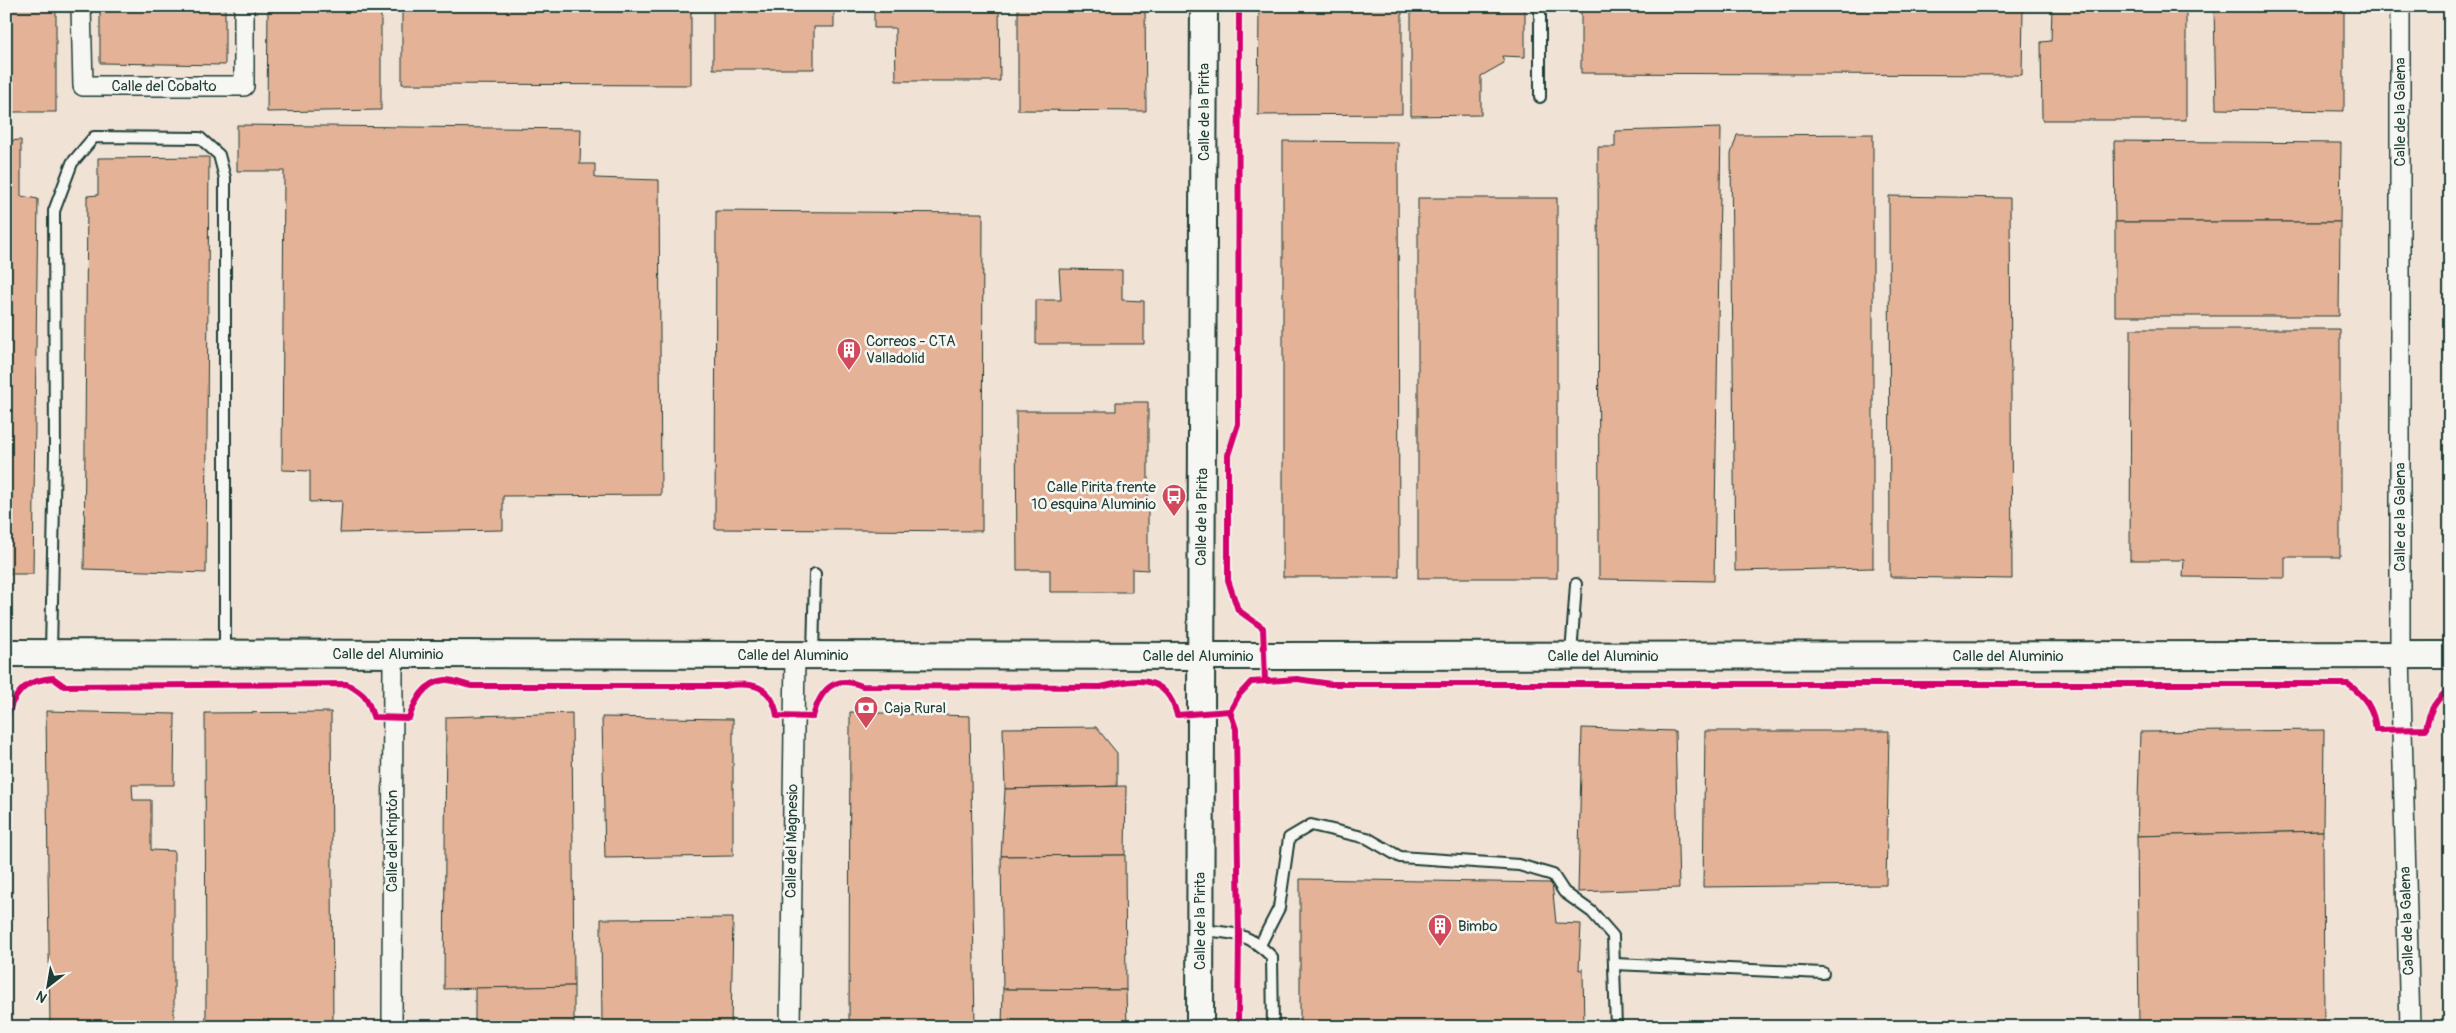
<svg xmlns="http://www.w3.org/2000/svg" width="2456" height="1033" viewBox="0 0 2456 1033" font-family="Pangolin,sans-serif">
<style>
.built{fill:#f1e2d6}
.building{fill:#e4b296;stroke:#1f3d34}
.lines{fill:none;stroke-linecap:round;stroke-linejoin:round}
.lane-casing{stroke:#1f3d34;stroke-width:14}
.street-casing{stroke:#1f3d34;stroke-width:22}
.secondary-casing{stroke:#1f3d34;stroke-width:30}
.lane{stroke:#f6f6f2;stroke-width:10}
.street{stroke:#f6f6f2;stroke-width:19}
.secondary{stroke:#f6f6f2;stroke-width:26}
.cycleway-casing{stroke:#f6f6f2;stroke-width:9}
.cycleway{stroke:#d6006c;stroke-width:6}
.labels{text-anchor:middle;dominant-baseline:central;stroke-width:5;stroke-linejoin:round;paint-order:stroke}
.street-label{font-size:15px;fill:#1f3d34;stroke:#f6f6f2}
.poi-label{font-size:15px;fill:#1f3d34;stroke:#f6f6f2;text-anchor:start}
</style>
<rect width="100%" height="100%" fill="#f6f6f2"/>
<filter id="ink" filterUnits="userSpaceOnUse"><feTurbulence type="fractalNoise" baseFrequency=".02" numOctaves="2"/><feDisplacementMap in="SourceGraphic" scale="10" xChannelSelector="R" yChannelSelector="G"/><feConvolveMatrix kernelMatrix="1 2 1 2 8 2 1 2 1" color-interpolation-filters="sRGB"/></filter>
<g filter="url(#ink)">
<rect class="built" x="6" y="6" width="2444" height="1021"/>
<g class="building">
<rect x="6" y="6" width="50" height="106"/>
<path d="M100,6H225V65L100,63Z"/>
<path d="M268,6H381V110L267,112Z"/>
<path d="M402,6H691V85L402,84Z"/>
<path d="M713,6H834V27H814V69H713Z"/>
<path d="M874,6H999L1000,81H896L895,28H874Z"/>
<path d="M1018,6H1145L1146,111L1018,110Z"/>
<path d="M1259,6H1402V114L1258,115Z"/>
<path d="M1411,6H1525V57L1502,56L1504,63L1481,76V115L1411,116Z"/>
<path d="M1581,6H2023L2022,75L1581,73Z"/>
<path d="M2052,6H2186V120H2042L2041,42L2051,41Z"/>
<path d="M2214,6H2344V111L2216,109Z"/>
<path d="M237,125L581,129L580,164H595V178L659,180L661,495L503,496V530L340,533L342,501L310,502V471L282,470L284,171H237Z"/>
<path d="M1721,128L1714,581L1599,579L1598,147H1615V131Z"/>
<path d="M1873,134V568L1735,571L1731,154L1737,135Z"/>
<path d="M21,140V196L38,199L33,574H6V141Z"/>
<path d="M1283,141L1398,142L1399,577H1283Z"/>
<path d="M2114,141L2341,143L2340,222H2115Z"/>
<path d="M209,157L206,573L84,569L87,196L98,195V158Z"/>
<path d="M1889,196L2010,198L2012,579L1890,577Z"/>
<rect x="1418" y="198" width="139" height="380"/>
<path d="M716,211L983,213L982,531L715,529Z"/>
<path d="M2115,222H2340L2339,316H2115Z"/>
<path d="M1059,269L1122,270V300L1144,301V344H1036V300H1061Z"/>
<path d="M2131,329H2340V557H2285V578L2183,577L2184,560H2130Z"/>
<path d="M1116,402H1148V570L1132,569V592H1050V570H1017L1016,411H1116Z"/>
<path d="M46,711L175,714L174,785H132L133,800H151V850L174,851V1027H50Z"/>
<path d="M331,712L333,1027H206L205,713Z"/>
<path d="M850,712L970,716L975,1027H849Z"/>
<path d="M572,713L574,986L444,989L446,717Z"/>
<path d="M602,717L733,719V856L605,858Z"/>
<path d="M1096,727L1117,753V786L1005,789L1003,728Z"/>
<path d="M1582,728L1675,731L1679,888L1578,892Z"/>
<path d="M2324,730L2323,831L2137,836L2140,732Z"/>
<path d="M1705,731H1889L1886,885L1703,887Z"/>
<path d="M1126,786L1125,855L1001,856L1005,789Z"/>
<path d="M2323,831L2324,1022L2139,1027L2137,836Z"/>
<path d="M1125,855L1126,990L1003,989L1001,856Z"/>
<path d="M1300,879L1552,883L1556,923L1581,924L1579,970L1583,969L1584,1027H1300Z"/>
<path d="M733,918L731,1027H602L601,919Z"/>
<path d="M574,986V1027H475V988Z"/>
<path d="M1003,989L1126,990L1127,1027H1002Z"/>
<path d="M2324,1022V1027H2170Z"/>
</g>
<g class="lines">
<defs>
<g id="lane">
<path d="M1540,6V97"/>
<path d="M51,652L55,453L54,211L72,163L94,137L200,138L219,155L225,178V652"/>
<path d="M813,654L815,574"/>
<path d="M1571,655L1576,584"/>
<path d="M1201,930C1234,933 1247,932 1272,957L1273,1027"/>
<path d="M1260,945L1279,908L1289,838L1311,825L1367,838L1400,857L1519,865L1553,875L1564,892L1592,912L1613,936L1616,1027"/>
<path d="M1614,964L1823,973"/>
</g>
<g id="street">
<path d="M81,6L83,86H244V6"/>
<path d="M2400,6V655L2410,1027"/>
<path d="M392,1027L393,655"/>
<path d="M790,1027L795,655"/>
</g>
<g id="secondary">
<path d="M6,653L1199,656L2450,655"/>
<path d="M1200,1027C1199,687 1204,346 1204,6"/>
</g>
</defs>
<use href="#lane" class="lane-casing"/>
<use href="#street" class="street-casing"/>
<use href="#secondary" class="secondary-casing"/>
<use href="#lane" class="lane"/>
<use href="#street" class="street"/>
<use href="#secondary" class="secondary"/>
<defs>
<g id="cycleway">
<path d="M1239,6L1238,424L1228,455V580L1238,610L1263,628L1265,680"/>
<path d="M6,718C9,714 10,708 12,703C23,684 33,680 53,678L64,686L347,684C364,694 368,697 373,717L409,718C415,701 424,682 445,680C452,679 464,685 472,686H724C751,682 772,684 777,716L813,717C820,690 834,674 862,686L1101,687C1135,678 1166,673 1177,715L1230,711"/>
<path d="M1238,1027L1239,934L1236,729L1230,711L1239,695L1251,682L1297,679L1331,684H2348C2365,696 2374,709 2376,730L2426,729C2429,710 2436,700 2450,688"/>
</g>
</defs>
<use href="#cycleway" class="cycleway-casing"/>
<use href="#cycleway" class="cycleway"/>
</g>
</g>
<defs>
<symbol id="building-pin" viewBox="-11 -11 22 30"><path d="M0 17L-7.5 6A9.5 9.5 0 1 1 7.5 6Z" fill="#d1495b" stroke="#f6f6f2"/><path d="M-4-6H4V6H1V3H-1V6H-4ZM-2.5-4.3h1.7v1.8h-1.7ZM.8-4.3h1.7v1.8H.8ZM-2.5-1h1.7V.8h-1.7ZM.8-1h1.7V.8H.8Z" fill="#fff"/></symbol>
<symbol id="bus-pin" viewBox="-11 -11 22 30"><path d="M0 17L-7.5 6A9.5 9.5 0 1 1 7.5 6Z" fill="#d1495b" stroke="#f6f6f2"/><path d="M-5-6H5V4H4V6H2V4H-2V6H-4V4H-5ZM-3.5-4V0h7V-4ZM-3.5 1.2v1.5H-2V1.2ZM2 1.2v1.5H3.5V1.2Z" fill="#fff"/></symbol>
<symbol id="bank-pin" viewBox="-11 -11 22 30"><path d="M0 17L-7.5 6A9.5 9.5 0 1 1 7.5 6Z" fill="#d1495b" stroke="#f6f6f2"/><path d="M-6-4H6V4H-6ZM0-2.3a2.3 2.3 0 1 0 0 4.6a2.3 2.3 0 1 0 0-4.6Z" fill="#fff"/></symbol>
</defs>
<g fill-rule="evenodd">
<use href="#building-pin" x="835" y="336" width="28" height="38"/>
<use href="#bus-pin" x="1160" y="482" width="28" height="38"/>
<use href="#bank-pin" x="852" y="694" width="28" height="38"/>
<use href="#building-pin" x="1426" y="912" width="28" height="38"/>
</g>
<g class="labels">
<g class="street-label">
<text x="164" y="86">Calle del Cobalto</text>
<text transform="translate(1204 112) rotate(-90)">Calle de la Pirita</text>
<text transform="translate(2400 112) rotate(-90)">Calle de la Galena</text>
<text transform="translate(1202 517) rotate(-89)">Calle de la Pirita</text>
<text transform="translate(2400 517) rotate(-90)">Calle de la Galena</text>
<text x="388" y="654">Calle del Aluminio</text>
<text x="793" y="655">Calle del Aluminio</text>
<text x="1198" y="656">Calle del Aluminio</text>
<text x="1603" y="656">Calle del Aluminio</text>
<text x="2008" y="656">Calle del Aluminio</text>
<text transform="translate(392 841) rotate(-90)">Calle del Kriptón</text>
<text transform="translate(792 841) rotate(-89)">Calle del Magnesio</text>
<text transform="translate(1200 921) rotate(-90)">Calle de la Pirita</text>
<text transform="translate(2407 921) rotate(-92)">Calle de la Galena</text>
</g>
<g class="poi-label">
<text x="866" y="341">Correos - CTA<tspan x="866" dy="17">Valladolid</tspan></text>
<text x="1156" y="487" text-anchor="end">Calle Pirita frente<tspan x="1156" dy="17">10 esquina Aluminio</tspan></text>
<text x="884" y="708">Caja Rural</text>
<text x="1458" y="926">Bimbo</text>
</g>
</g>
<rect width="2456" height="1033" fill="none" stroke="#f6f6f2" stroke-width="25"/>
<rect x="12" y="12" width="2431" height="1008" fill="none" stroke="#1f3d34" stroke-width="2" filter="url(#ink)"/>
<g transform="translate(48 986) rotate(211)" stroke="#f6f6f2" stroke-width="4" paint-order="stroke">
<path d="M0-4L9 19L0 12L-9 19Z" fill="#1f3d34"/>
<text y="-8" font-size="14" font-weight="bold" text-anchor="middle" fill="#1f3d34">N</text>
</g>
</svg>
